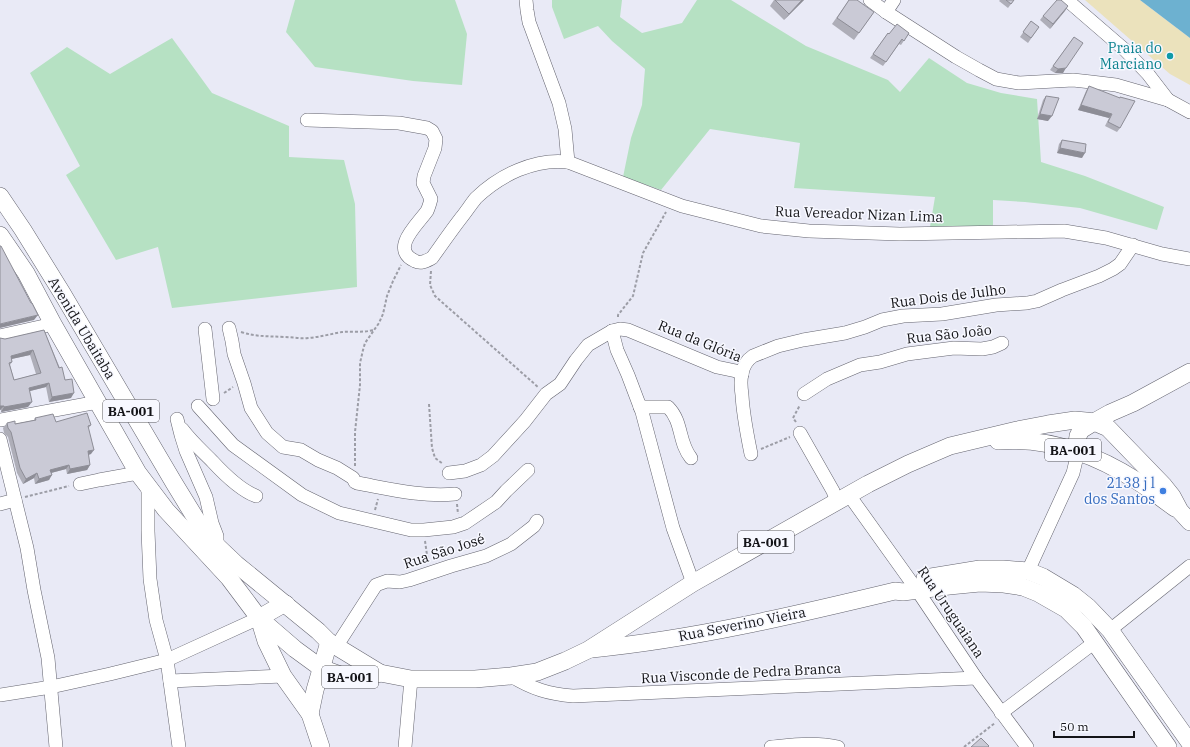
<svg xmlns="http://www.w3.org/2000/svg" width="1190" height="747" viewBox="0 0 1190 747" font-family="'IBM Plex Serif',serif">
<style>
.green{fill:#b6e1c3}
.sand{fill:#ebe2bc}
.water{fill:#6db1d0}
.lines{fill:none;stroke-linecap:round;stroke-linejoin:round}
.minor-casing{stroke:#64646f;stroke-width:14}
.major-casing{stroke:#64646f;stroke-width:18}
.path{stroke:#9c9da6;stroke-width:2;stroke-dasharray:3 2;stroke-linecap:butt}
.minor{stroke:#fff;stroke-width:13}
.major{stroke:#fff;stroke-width:17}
.wall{fill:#aeaeb8;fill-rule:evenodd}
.shaded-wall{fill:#8d8d96}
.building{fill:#cacad6;stroke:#8d8d96;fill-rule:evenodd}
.culture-dot{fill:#0f9aa8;stroke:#f7f8ff;stroke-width:1.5}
.shop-dot{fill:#3f7fe0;stroke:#f7f8ff;stroke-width:1.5}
.labels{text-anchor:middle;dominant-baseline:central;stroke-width:3;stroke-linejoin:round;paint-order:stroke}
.shield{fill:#f7f8ff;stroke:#58585d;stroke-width:1}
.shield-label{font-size:13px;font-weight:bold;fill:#141418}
.culture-label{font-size:14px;fill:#0d838f;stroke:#f7f8ff;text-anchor:end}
.street-label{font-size:14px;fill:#141418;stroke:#f7f8ff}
.shop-label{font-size:14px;fill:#366cbe;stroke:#f7f8ff;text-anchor:end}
</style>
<rect width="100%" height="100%" fill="#e9eaf6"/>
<g class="green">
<path d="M295,0H455L467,34L462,85L413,81L315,67L286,32Z"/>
<path d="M552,0H622L620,17L642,33L682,23L697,0H731L806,46L888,80L900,92L929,58L967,83L1001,93L1037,99L1041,162L1085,176L1164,207L1157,230L1080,208L1025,202L993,200V227H930L935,197L794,188L800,143L710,129L661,190L623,177L631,138L642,105L645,69L612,41L598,26L564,39L552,7Z"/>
<path d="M172,38L212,93L289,126V157L344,160L355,204L357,287L172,308L158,247L116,260L66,175L80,166L30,73L67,47L110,74Z"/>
</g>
<path class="sand" d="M1085,0H1140L1190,38V85L1170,74Z"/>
<path class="water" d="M1140,0H1190V38Z"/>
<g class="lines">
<defs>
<g id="minor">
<path d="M526,0L527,10L529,22L559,103L565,129L568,162"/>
<path d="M870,0L886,12L956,57L979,70L996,79L1019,83L1073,80L1091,82L1116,85L1168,100L1190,112"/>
<path d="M1067,0L1125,50L1148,74L1168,100"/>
<path d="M886,12L894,0"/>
<path d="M307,120L399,123L427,128L432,131L436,139L435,148L424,176L423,183L431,199C430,203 429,207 427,211C418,224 389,249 415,261C421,264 426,261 432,258C442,244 451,231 461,218C466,212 471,204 476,198C500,175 535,158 568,162L682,206L761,226L809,231L900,234L1064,231L1106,238L1162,254L1190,259"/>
<path d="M229,328L232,341L234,354L244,383L251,408L267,433L283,447L301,450L318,460L337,468L353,478L355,482L357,483C390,489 422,497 455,494"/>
<path d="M205,329L213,399"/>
<path d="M612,331L617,350L628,375L642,412L673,528L693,583"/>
<path d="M0,336L53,324"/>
<path d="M804,394L827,379L860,365L880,362L907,354L954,348L982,349L993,347L1002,343"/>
<path d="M198,406L233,445L302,495L339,513L411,530H424L453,527L465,523L496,502L506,491L528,470"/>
<path d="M640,407H668C683,422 678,442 691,458"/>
<path d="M177,419L181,435L186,451L206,497L212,523L217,536V546"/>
<path d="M0,420L98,402"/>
<path d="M182,429C191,441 201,450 212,461C224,474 240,490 256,496"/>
<path d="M800,433L833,491L834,494"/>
<path d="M0,439L27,548L34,590L48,658L56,747"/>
<path d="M751,454C747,434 743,415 742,395C741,388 740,381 742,374C743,367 747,360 753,356L778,346L803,340L845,333L865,327L882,320L903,316L942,314L996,305L1027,303L1037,301L1062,290L1099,276L1113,269L1120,264L1133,245"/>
<path d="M449,473L465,471L481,465L493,456L525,421L546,394L560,384L576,360L588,345L612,331L620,329L628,330L717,367L736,371L742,374"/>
<path d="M80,484L99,480L138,473"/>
<path d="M148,487V531L150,579L156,620L167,660L179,747"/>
<path d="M849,495L917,590L976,678L1027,747"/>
<path d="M0,504L15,500"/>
<path d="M1028,571L1073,473L1078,452"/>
<path d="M1110,630L1190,566"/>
<path d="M336,647L376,585L387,581L400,582L409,580L451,566L486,556L511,544L534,526L537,521"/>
<path d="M511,676C532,689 549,694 573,696L976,678"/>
<path d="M170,681L283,676"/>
<path d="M0,695L51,687L110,674L167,660L259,618"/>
<path d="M1001,713L1095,642"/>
<path d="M405,747L411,679"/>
<path d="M771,747C793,745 816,742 838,747"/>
</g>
<g id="major">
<path d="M0,196L23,230L62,293L174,483L204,532L217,546L236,564L318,631L329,642L380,673L411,679H475L511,676L537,672L565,661L588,650L693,583L868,484L908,464L950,446L1017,430L1048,424L1075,420L1086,421L1094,422L1108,428L1164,486L1172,496L1180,511L1190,522"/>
<path d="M0,235L26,273L53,324L138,473L166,510L229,578L259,618L295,649L321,668L343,676L363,678L380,673"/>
<path d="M998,441C1049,437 1095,454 1137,481C1150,489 1162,499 1175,508"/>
<path d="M1078,452L1077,443L1078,436L1081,430L1094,422L1110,413L1133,403L1190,372"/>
<path d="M925,578L980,569H1003L1028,571L1043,577L1073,595L1088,607L1110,630L1190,743"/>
<path d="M286,604L280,606L259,618L266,641L283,676L310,714L321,747"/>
<path d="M592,649C694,639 795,615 895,591L903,592L949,586L980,583L1004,584L1023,587L1038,593L1066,609L1084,627L1168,747"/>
<path d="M310,714L315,690L329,642"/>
</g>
</defs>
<use href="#minor" class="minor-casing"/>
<use href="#major" class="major-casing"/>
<g class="path">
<path d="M431,271L430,285L435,296L538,387"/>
<path d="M618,317V315L633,296L643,253L666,212"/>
<path d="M241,332C257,337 267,336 284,337C292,337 300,339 308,338C320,337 331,334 342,332C352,331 363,333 373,330"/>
<path d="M224,393L233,387"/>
<path d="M429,404L432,448L435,458L443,464"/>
<path d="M796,422L793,418L800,405"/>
<path d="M761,449L790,437"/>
<path d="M355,466V432L360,385V363L363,350L365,343L379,323L383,314L387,296L393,281L401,265"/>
<path d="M25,497L69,486"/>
<path d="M457,504L458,514"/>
<path d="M375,510L378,499"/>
<path d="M425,541L428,562"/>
<path d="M964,747L995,723"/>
</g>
<use href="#minor" class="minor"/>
<use href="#major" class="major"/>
</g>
<g class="wall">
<path d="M774,0H804L784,20L770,6Z"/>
<path d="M849,0L874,12L854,40L832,24Z"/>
<path d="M1000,0H1014L1008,8L999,1Z"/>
<path d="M1068,6L1050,29L1040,20L1043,16Z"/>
<path d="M1031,21L1039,27L1028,43L1020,37Z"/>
<path d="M888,33L889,34L909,33L901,45L899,44L883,66L870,58Z"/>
<path d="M1074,37L1063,73H1055L1050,70Z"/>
<path d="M1089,86L1120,128L1117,132L1105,126L1109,118L1078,110L1086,91Z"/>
<path d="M1046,96L1048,121L1037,119L1043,100Z"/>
<path d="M1062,140L1082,158L1057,153L1059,144Z"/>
<path d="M44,330L65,380L71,398L49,402L46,387L30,391L28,407L1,412V410H0V338L5,339ZM30,355L36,374L14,380L10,365L12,362L11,359Z"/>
<path d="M35,418L56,422L91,425L88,429L91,454L88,455L90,465L87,470L67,474L66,469L51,473L49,480L35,484L34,478L23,484L17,473L8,437L4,433L3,428L7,423L15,424L34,420Z"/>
</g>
<g class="shaded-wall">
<path d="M802,0H804L784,20L789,14Z"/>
<path d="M1068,6L1065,11L1050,29L1053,24Z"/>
<path d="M1066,68L1063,73H1055L1058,69Z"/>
<path d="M1081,105L1112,114L1109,118L1078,110Z"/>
<path d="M1040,114L1052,116L1048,121L1037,119Z"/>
<path d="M1060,148L1085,153L1082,158L1057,153Z"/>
<path d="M38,315L34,320L0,328V324H1Z"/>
<path d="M33,350L30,355L7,360L11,356Z"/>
<path d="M49,383L46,387L26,392L29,388Z"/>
<path d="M74,393L71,398L49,402L52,397Z"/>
<path d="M32,402L28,407L1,412L4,407Z"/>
<path d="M0,406H4L0,410Z"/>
<path d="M94,450L91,454L84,456L88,451Z"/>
<path d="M69,465L66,469L47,474L50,470Z"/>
<path d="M90,465L87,470L67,474L70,469Z"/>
<path d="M37,473L34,478L23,484L26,479Z"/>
<path d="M52,475L49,480L35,484L39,479Z"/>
</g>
<g class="building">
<path d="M775,0H802L789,14Z"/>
<path d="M849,0H857L874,12L859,33L837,18Z"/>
<path d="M1006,0H1014L1011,4Z"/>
<path d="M1057,0H1061L1068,6L1053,24L1043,16Z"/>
<path d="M1031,21L1039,27L1031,38L1023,32Z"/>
<path d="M897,24L909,33L904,41L902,39L886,62L873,54L888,33L889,34Z"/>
<path d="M1074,37L1083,43L1066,68L1058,69L1053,66Z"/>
<path d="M1089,86L1120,98V97L1135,101L1120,128L1108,122L1112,114L1081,105Z"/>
<path d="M1046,96L1059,98L1052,116L1040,114Z"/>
<path d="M1062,140L1086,144L1085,153L1060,148Z"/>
<path d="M0,246H1L31,303H32L38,315L0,324Z"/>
<path d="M44,330L59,368L62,367L65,380L72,379L74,393L52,397L49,383L29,388L32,402L4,407V406H0V338L5,339ZM33,350L41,373L14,380L9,363L12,362L11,356Z"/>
<path d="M87,413L91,425L88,426L94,450L88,451L90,465L70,469L69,465L50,470L52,475L39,479L37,473L26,479L20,468L11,432L8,428L7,423L15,421V424L36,420L35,418L53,414L56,422Z"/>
<path d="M981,738L989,746L988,747H971Z"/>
</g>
<circle class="culture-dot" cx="1170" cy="56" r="4"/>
<circle class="shop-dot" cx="1163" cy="491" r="4"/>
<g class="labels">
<g class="shield">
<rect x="103" y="400" width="56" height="22" rx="3"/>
<rect x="1045" y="439" width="56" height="22" rx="3"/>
<rect x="738" y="531" width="56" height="22" rx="3"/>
<rect x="322" y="666" width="56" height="22" rx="3"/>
</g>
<g class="shield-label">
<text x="131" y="411">BA-001</text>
<text x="1073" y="450">BA-001</text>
<text x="766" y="542">BA-001</text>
<text x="350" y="677">BA-001</text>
</g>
<g class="culture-label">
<text x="1162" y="48">Praia do<tspan x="1162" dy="16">Marciano</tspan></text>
</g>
<g class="street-label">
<text transform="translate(859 214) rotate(2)">Rua Vereador Nizan Lima</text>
<text transform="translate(948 296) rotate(-7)">Rua Dois de Julho</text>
<text transform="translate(82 328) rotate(59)">Avenida Ubaitaba</text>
<text transform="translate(949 334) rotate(-6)">Rua São João</text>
<text transform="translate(700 341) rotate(22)">Rua da Glória</text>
<text transform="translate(444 551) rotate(-18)">Rua São José</text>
<text transform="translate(951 612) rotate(56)">Rua Uruguaiana</text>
<text transform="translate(742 624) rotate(-11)">Rua Severino Vieira</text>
<text transform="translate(741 673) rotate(-3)">Rua Visconde de Pedra Branca</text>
</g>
<g class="shop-label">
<text x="1155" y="483">2138 j l<tspan x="1155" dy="16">dos Santos</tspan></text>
</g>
</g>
<path d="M1054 731v6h80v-6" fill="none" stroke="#141418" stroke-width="2"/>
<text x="1060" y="731" font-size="12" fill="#141418" stroke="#f7f8ff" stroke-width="3" paint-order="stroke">50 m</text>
</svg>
